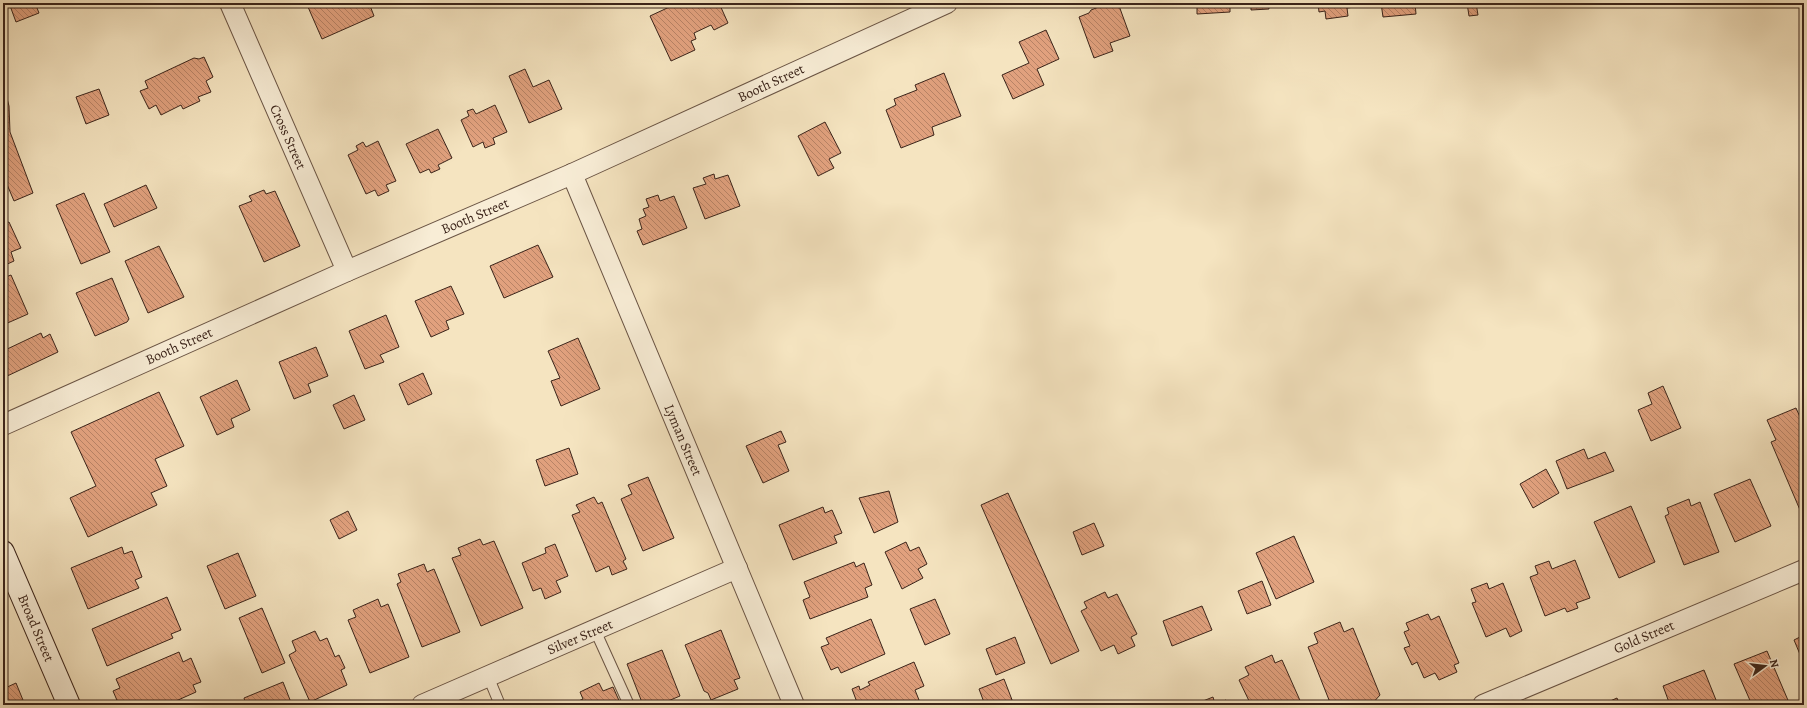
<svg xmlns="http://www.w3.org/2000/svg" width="1807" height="708" viewBox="0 0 1807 708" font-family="Alegreya,serif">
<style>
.building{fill:url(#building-back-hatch);stroke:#3b241a}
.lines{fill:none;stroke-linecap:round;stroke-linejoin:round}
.lane-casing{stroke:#6a5444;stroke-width:12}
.street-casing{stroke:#6a5444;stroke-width:22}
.secondary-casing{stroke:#3b241a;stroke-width:24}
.lane{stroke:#f8edd6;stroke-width:10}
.street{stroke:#f8edd6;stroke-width:20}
.secondary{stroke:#f8edd6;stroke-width:22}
.labels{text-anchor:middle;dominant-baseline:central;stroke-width:3;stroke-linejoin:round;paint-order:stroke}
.street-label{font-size:14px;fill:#3b241a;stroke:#f8edd6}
</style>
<defs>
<pattern id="building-back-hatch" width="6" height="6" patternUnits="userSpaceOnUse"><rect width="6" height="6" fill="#e1a17e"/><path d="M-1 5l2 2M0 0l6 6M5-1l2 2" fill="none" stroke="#b88366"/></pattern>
</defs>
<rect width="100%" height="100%" fill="#f5e4c0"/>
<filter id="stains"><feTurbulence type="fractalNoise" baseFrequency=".005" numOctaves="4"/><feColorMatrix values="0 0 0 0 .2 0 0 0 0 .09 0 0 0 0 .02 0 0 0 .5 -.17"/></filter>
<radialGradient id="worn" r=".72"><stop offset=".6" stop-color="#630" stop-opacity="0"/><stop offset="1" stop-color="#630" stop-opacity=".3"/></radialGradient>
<g class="building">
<path d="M9,3H35L39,13L16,22Z"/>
<path d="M316,3H369L374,16L322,39L308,7Z"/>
<path d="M678,3H719L728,23L714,30L711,25L694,33L696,39L691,41L695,50L671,61L650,16Z"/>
<path d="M1109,3H1118L1130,36L1110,43L1113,51L1094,58L1079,17L1089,13L1091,10Z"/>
<path d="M1197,3H1230V12L1197,14Z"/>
<path d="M1251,3H1268L1269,9L1251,10Z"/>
<path d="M1318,3H1355V7L1347,8L1348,16L1326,19L1325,11L1319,12Z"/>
<path d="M1381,3H1415L1416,14L1383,17Z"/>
<path d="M1467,3H1476L1478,15L1469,16Z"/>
<path d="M1046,30L1059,59L1037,69L1044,85L1013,99L1002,75L1029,63L1019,42Z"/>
<path d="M204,57L213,77L206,81L211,92L198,97L200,101L183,109L181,105L161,115L156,105L149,109L140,91L148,88L145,81L194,58L199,59Z"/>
<path d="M525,69L533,87L549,80L562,109L529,123L509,76Z"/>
<path d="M944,73L961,116L932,127L934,135L901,148L886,110L896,105L894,99L917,90L915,85Z"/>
<path d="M3,83L9,106L10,132L33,193L14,201L3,175Z"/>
<path d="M99,89L109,115L86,124L76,97Z"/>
<path d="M495,105L507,132L493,138L495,144L485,148L483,142L473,147L461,120L469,116L467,111L473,109L476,114Z"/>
<path d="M825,122L841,153L829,159L834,168L818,176L798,136Z"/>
<path d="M438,129L452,158L438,165L440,169L431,173L429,169L420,173L406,144Z"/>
<path d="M378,141L396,181L386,185L389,191L378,196L375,190L366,194L348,155L358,150L356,146L363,142L366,147Z"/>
<path d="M714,174L715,179L728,175L740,206L705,219L693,188L706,184L703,178Z"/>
<path d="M146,185L157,208L114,227L104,204Z"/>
<path d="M264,190L266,194L275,191L300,246L264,262L239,206L252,201L249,196Z"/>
<path d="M84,193L110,252L81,264L56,205Z"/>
<path d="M658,195L660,201L674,196L687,228L643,245L637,231L642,229L639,219L646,216L643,209L649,207L646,199Z"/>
<path d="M9,222L21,248L11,252L14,261L3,266V224Z"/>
<path d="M538,245L553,277L504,298L490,266Z"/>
<path d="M159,246L184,297L148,313L125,261Z"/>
<path d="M11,275L28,314L3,325V278Z"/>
<path d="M112,278L129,319L127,322L95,336L76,293Z"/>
<path d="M451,286L464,314L446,321L449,329L431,337L415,301Z"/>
<path d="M386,315L399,347L380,355L384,362L365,369L349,331Z"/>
<path d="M41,333L43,338L50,334L58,352L3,378V351Z"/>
<path d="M578,338L600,389L561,406L551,381L560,378L548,351Z"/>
<path d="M316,347L328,376L308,384L311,392L294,399L279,362Z"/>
<path d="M423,373L432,394L408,405L399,384Z"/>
<path d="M237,380L250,410L231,419L234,427L217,435L200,397Z"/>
<path d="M1663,386L1681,428L1651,441L1638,410L1652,404L1648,393Z"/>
<path d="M159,392L184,446L155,459L167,486L151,493L157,505L88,537L70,498L96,486L71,432Z"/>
<path d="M354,395L365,420L344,429L333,405Z"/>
<path d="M1796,408L1804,426V508L1800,510L1771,442L1776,440L1767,420Z"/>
<path d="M781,431L786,442L778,445L789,471L763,483L746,446Z"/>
<path d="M569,448L578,474L545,486L536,460Z"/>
<path d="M1584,449L1588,459L1605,452L1614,471L1567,489L1556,461Z"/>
<path d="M1546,469L1559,493L1533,508L1520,484Z"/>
<path d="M648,477L674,538L643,551L621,499L632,494L628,485Z"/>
<path d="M1750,479L1771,526L1735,542L1714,494Z"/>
<path d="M889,491L898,522L874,533L859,498Z"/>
<path d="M1008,493L1079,651L1051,664L981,505Z"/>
<path d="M594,497L598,504L602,502L626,559L623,561L627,569L612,575L609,566L596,572L572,515L580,512L576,505Z"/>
<path d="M1689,499L1691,506L1700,502L1719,552L1684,565L1665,516L1669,514L1667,508Z"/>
<path d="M1631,506L1655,562L1619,578L1594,522Z"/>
<path d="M823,507L825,513L832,510L842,533L834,536L837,543L793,560L779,525Z"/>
<path d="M348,511L357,530L339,539L330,520Z"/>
<path d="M1094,523L1104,546L1082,555L1073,532Z"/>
<path d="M1294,536L1314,582L1276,599L1256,553Z"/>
<path d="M480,539L483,545L494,541L523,608L481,626L452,558L461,555L458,548Z"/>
<path d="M906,542L910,551L919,547L927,564L918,569L923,578L902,589L885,552Z"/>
<path d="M555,544L568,576L556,581L561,592L545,599L541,588L533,591L522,563L546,553L545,548Z"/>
<path d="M122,547L124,554L132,551L142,577L135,580L139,588L88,609L71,568Z"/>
<path d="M238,553L256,596L225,609L207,566Z"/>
<path d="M1575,560L1590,598L1576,603L1578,608L1567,612L1565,608L1545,616L1530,577L1538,574L1535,566L1549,561L1552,569Z"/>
<path d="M854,562L856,567L864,563L872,585L865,588L868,597L810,619L803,600L810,597L804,582Z"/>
<path d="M424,564L427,572L434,569L460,632L422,647L397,584L401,582L398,574Z"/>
<path d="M1262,581L1271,605L1247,614L1238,591Z"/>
<path d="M1487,583L1489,589L1503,583L1522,631L1510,637L1506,628L1486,637L1472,603L1476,602L1471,589Z"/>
<path d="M1105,592L1108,598L1117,594L1137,634L1131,637L1135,646L1118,654L1114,645L1101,651L1081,611L1087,608L1084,602Z"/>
<path d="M167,597L181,630L171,634L173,638L107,666L92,629Z"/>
<path d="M378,599L381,607L388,604L409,657L370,673L348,620L356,617L353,610Z"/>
<path d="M935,599L950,634L925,645L910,609Z"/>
<path d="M1202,606L1212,630L1172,646L1163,621Z"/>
<path d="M262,608L285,663L262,673L239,618Z"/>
<path d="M1428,614L1431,620L1439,616L1459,663L1454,665L1457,672L1439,680L1435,673L1424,678L1417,662L1412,665L1404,648L1410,646L1404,632L1409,630L1406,623Z"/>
<path d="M871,619L885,654L841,673L838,667L831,670L821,647L829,644L826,638Z"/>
<path d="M1340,622L1344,632L1353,628L1380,695L1371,705H1331L1308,647L1318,643L1314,633Z"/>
<path d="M721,630L740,678L734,680L738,689L711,700L708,693L704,691L685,645Z"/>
<path d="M315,631L320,641L327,638L335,657L339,655L345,668L341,670L347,685L310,702L289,655L296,651L292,641Z"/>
<path d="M1804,635V664L1794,640Z"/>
<path d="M1015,637L1025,663L996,675L986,649Z"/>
<path d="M662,650L680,696L668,701L670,705H643L627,664Z"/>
<path d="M1767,651L1790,705H1752L1734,664Z"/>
<path d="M179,652L183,662L191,658L201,682L193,685L196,692L167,705H119L113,691L120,688L116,679Z"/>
<path d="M1272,655L1275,663L1282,660L1302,705H1251L1239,680L1249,675L1245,667Z"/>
<path d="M914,662L924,686L915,690L919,700L907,705H858L852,689L859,686L860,690L870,685L868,682Z"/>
<path d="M1704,670L1718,705H1670L1663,686Z"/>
<path d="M1004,679L1014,705H985L979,689Z"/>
<path d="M283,682L292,705H246L244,698Z"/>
<path d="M16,683L25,705H3V689Z"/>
<path d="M599,683L603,691L613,687L621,705H575L574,703L583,699L580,692Z"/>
<path d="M1213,697L1215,704L1226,700L1228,705H1193Z"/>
<path d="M1617,698L1620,705H1601Z"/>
</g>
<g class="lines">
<defs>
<g id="lane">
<path d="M595,630L629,705"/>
<path d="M488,676L500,705"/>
</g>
<g id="street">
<path d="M230,3L347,271"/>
<path d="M572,174L794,705"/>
<path d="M3,425L347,271L572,174L947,3"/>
<path d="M422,705L737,568"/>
<path d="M1483,705L1804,570"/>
</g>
<path id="secondary" d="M3,552L69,705"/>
</defs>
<use href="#lane" class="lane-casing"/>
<use href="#street" class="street-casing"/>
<use href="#secondary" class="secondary-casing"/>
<use href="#lane" class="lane"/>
<use href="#street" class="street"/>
<use href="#secondary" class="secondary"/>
</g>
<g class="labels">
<g class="street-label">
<text transform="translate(771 83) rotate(-25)">Booth Street</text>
<text transform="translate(288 137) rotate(66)">Cross Street</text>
<text transform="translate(475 216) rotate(-23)">Booth Street</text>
<text transform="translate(179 346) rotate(-24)">Booth Street</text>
<text transform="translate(683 440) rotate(67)">Lyman Street</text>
<text transform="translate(36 628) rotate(67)">Broad Street</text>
<text transform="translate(580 637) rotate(-23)">Silver Street</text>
<text transform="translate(1644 637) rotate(-23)">Gold Street</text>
</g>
</g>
<rect width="1807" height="708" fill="none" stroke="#f5e4c0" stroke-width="16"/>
<rect x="4" y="4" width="1799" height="700" fill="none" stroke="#3b241a" stroke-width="2"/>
<rect x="8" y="8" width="1791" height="692" fill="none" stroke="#3b241a"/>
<g transform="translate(1765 666) rotate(75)" stroke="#f8edd6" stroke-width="3" paint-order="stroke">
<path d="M0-3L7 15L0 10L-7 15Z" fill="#3b241a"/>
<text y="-6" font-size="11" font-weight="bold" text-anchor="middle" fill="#3b241a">N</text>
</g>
<rect width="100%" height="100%" filter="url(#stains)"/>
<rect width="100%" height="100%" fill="url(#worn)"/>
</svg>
